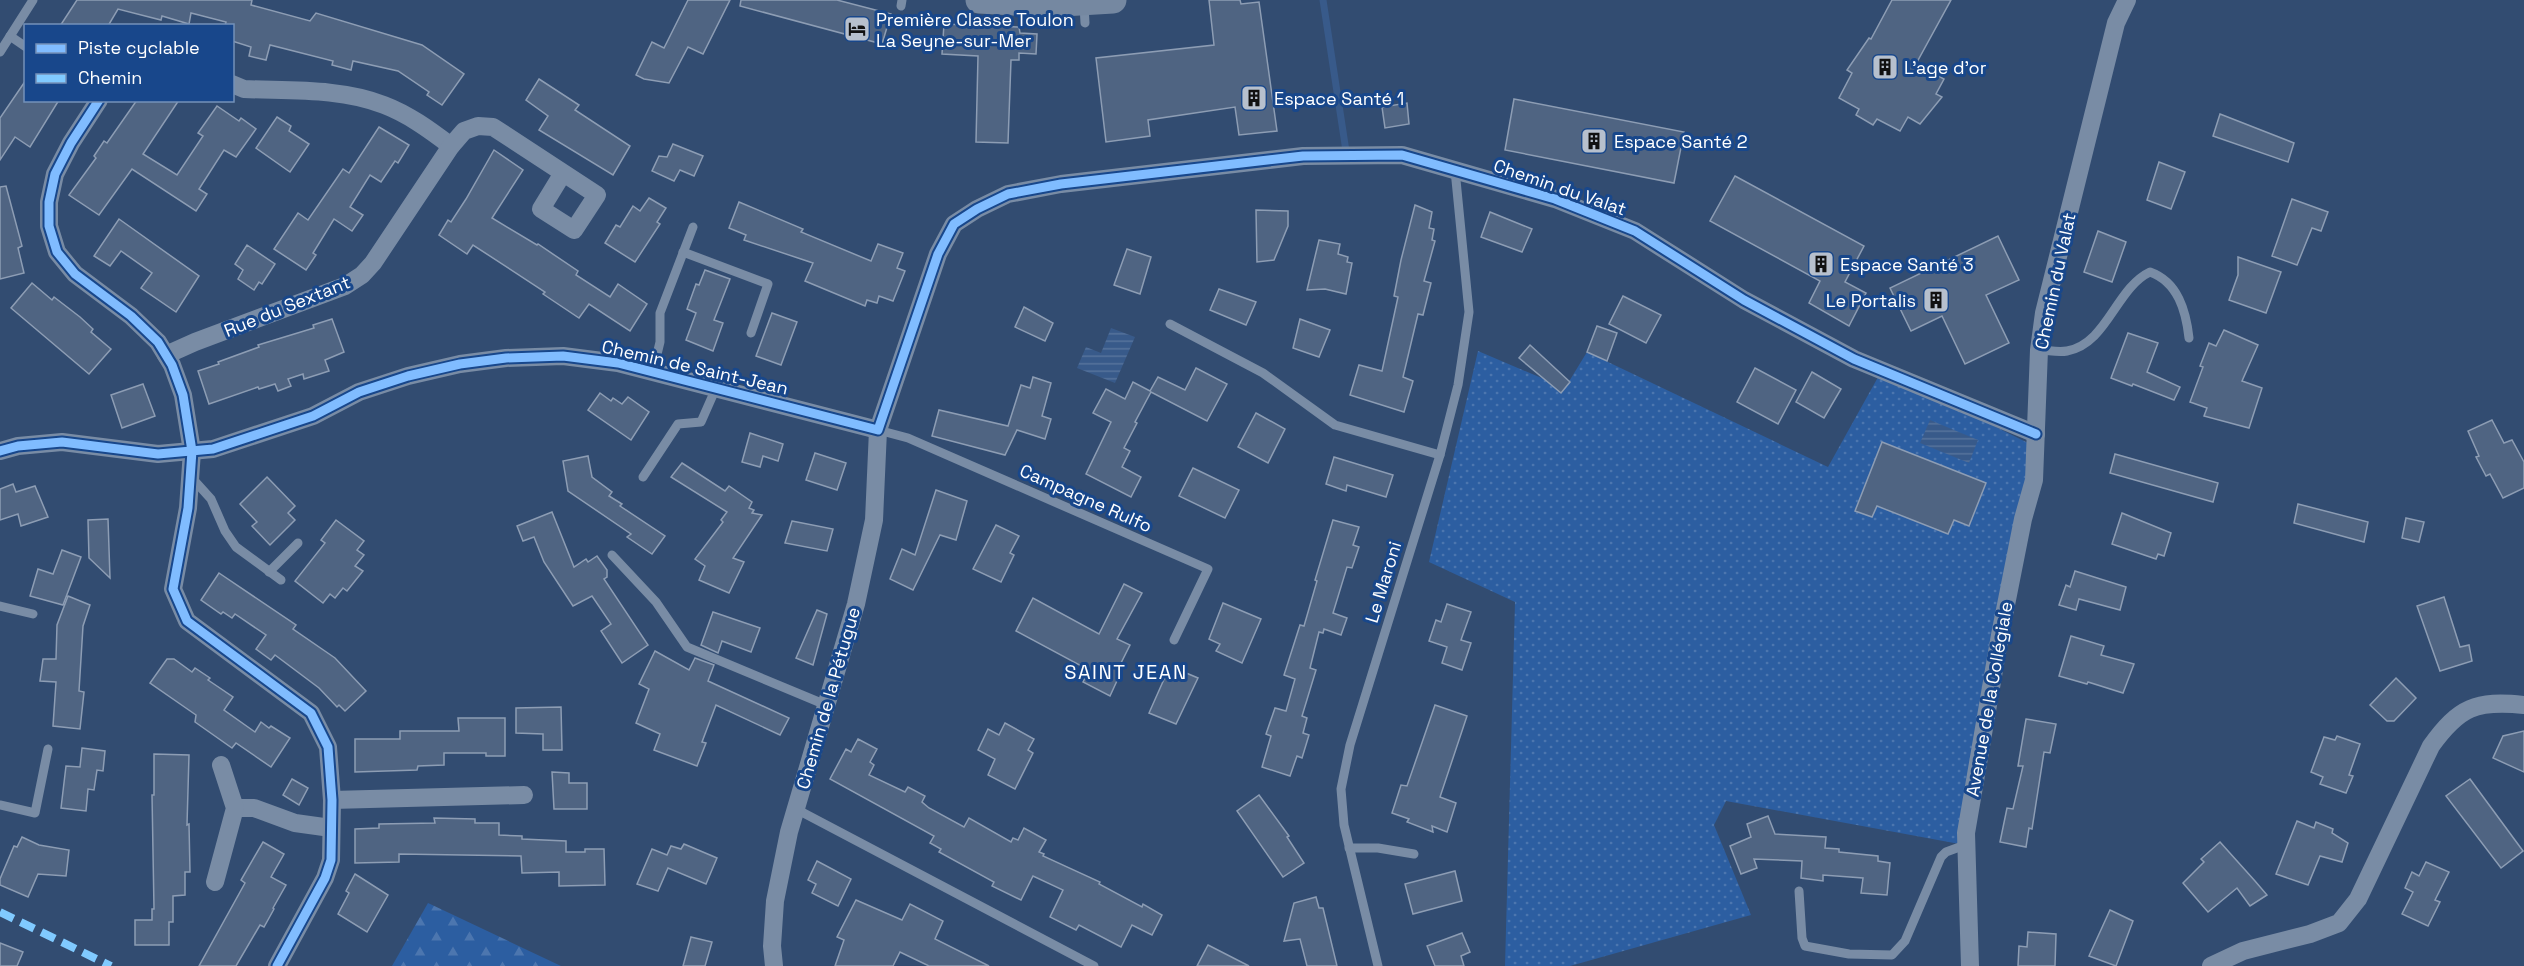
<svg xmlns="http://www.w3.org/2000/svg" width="2524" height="966" viewBox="0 0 2524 966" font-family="'Space Grotesk',sans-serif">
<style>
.green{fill:url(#green-dots)}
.forest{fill:url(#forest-firs)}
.water{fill:url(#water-rules)}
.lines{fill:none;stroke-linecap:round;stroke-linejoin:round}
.stream{stroke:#385a8a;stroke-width:7}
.building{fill:#4f6482;stroke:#8d9db4;stroke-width:1.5}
.lane{stroke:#798ca5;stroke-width:9}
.street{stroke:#798ca5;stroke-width:18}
.secondary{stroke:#7588a1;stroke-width:27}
.quiet{stroke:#80caff;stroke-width:8;stroke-dasharray:15 8;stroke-linecap:butt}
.cycleway-casing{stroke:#18478b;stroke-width:13}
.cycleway{stroke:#80bcff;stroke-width:9}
.labels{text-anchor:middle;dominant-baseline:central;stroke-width:6;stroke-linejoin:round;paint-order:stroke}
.poi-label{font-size:18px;fill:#fff;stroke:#18478b;text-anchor:start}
.street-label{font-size:18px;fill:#fff;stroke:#18478b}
.neighbourhood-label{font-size:20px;letter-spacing:1.5px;fill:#fff;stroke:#18478b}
</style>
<defs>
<pattern id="green-dots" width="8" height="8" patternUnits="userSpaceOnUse" patternTransform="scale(1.5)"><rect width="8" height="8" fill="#2c5ea1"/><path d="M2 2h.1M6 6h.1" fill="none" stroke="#4c76af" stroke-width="1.8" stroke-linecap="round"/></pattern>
<pattern id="forest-firs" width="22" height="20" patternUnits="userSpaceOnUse" patternTransform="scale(1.5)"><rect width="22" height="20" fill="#2c5ea1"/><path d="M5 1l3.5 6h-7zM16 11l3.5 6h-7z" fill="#4c76af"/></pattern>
<pattern id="water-rules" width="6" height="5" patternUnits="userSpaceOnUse" patternTransform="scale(1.5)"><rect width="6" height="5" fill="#385a8a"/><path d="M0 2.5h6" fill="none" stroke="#56739c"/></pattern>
</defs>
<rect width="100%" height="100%" fill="#324c71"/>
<path class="green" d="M1478,351L1565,388L1587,352L1828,467L1882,370L2036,447L1965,845L1726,801L1714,825L1751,915L1570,966H1505L1515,602L1429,562Z"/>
<path class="forest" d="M428,903L561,966H392Z"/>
<g class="water">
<path d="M1111,328L1135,337L1115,383L1077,368L1086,347L1101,353Z"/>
<path d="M1930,420L1978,440L1969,463L1920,443Z"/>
</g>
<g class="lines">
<path class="stream" d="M1323,0L1346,151"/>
</g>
<g class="building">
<path d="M77,0H252L251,5L310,21L316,13L422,45L464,74L442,105L427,95L429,92L398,71L353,61L351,70L332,65L333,61L270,45L266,60L249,56L251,47L232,41V26H225L226,22L191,13L189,24L162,16L161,20L118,9L108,26H60Z"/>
<path d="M688,0H730L703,54L688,47L669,83L644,79L636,75L652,42L664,48Z"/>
<path d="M741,0H837L891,14L882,44L740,6Z"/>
<path d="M1209,0H1240L1241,4L1259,2L1277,131L1239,135L1235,107L1148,120L1150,136L1106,142L1096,58L1214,45Z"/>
<path d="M1892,0H1951L1916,64L1944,79L1936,94L1942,97L1920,124L1908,117L1900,131L1877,119L1873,125L1856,115L1859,109L1839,98L1852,73L1847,70L1869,38L1871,39Z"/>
<path d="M944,24L1019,27L1020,33L1037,34L1036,54L1019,53V60H1011L1008,143L976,142L978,56L942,54Z"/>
<path d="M539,79L579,105L575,110L630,146L613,175L539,130L548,116L526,100Z"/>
<path d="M26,80V100H59L30,147L15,137L0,160V118Z"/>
<path d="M1514,99L1684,132L1674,183L1505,150Z"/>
<path d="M137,100H179L143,154L177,175L203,136L198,133L217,106L239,121L241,118L256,129L236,157L224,150L199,189L207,194L196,211L132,169L99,215L69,195L96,158L94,156L104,141L107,143Z"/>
<path d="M1407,103L1409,124L1385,128L1382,107Z"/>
<path d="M2220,114L2294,143L2288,162L2213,136Z"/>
<path d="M277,117L291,126L289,131L309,144L290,172L256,148Z"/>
<path d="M379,127L409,145L398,163L395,161L381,182L370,175L350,207L363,215L352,231L334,219L313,253L316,255L306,270L274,249L298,213L308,220L343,169L349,173Z"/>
<path d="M673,144L703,156L694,176L680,170L674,181L652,171L659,156L667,157Z"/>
<path d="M494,150L523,170L492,218L537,245L538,244L578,271L576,275L610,297L618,284L647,304L630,331L589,304L579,318L543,294L545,292L473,245L467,254L439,235L448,220L451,222L466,199Z"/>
<path d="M2159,162L2185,172L2171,209L2147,200Z"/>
<path d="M1735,176L1864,246L1845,282L1866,293L1849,326L1809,303L1820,281L1710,221Z"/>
<path d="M6,186L22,246L18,248L24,273L0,279V187Z"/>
<path d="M649,198L666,208L657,222L660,224L635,262L605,243L616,225L620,227L633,206L640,211Z"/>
<path d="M2292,199L2328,212L2321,231L2312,228L2297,265L2272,256Z"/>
<path d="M739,202L803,229L801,232L871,261L878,244L903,253L897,268L905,271L893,301L879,296L877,303L867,300L865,306L805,281L813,263L744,240L746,235L729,228Z"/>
<path d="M1415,205L1432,212L1429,228L1434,229L1432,240L1435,241L1424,281L1431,283L1423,315L1418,314L1403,377L1413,381L1404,412L1350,395L1359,365L1382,371L1398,297L1394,296L1401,260Z"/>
<path d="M1256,210L1288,211V226L1274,260L1257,262Z"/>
<path d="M1490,212L1532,229L1522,252L1481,237Z"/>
<path d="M119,219L199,276L176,312L141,288L152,273L121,251L110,266L94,256Z"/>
<path d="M2098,231L2126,242L2112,282L2084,272Z"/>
<path d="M1998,236L2019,280L1986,295L2009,343L1965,364L1942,316L1911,331L1890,288Z"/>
<path d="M1319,240L1340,244L1338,254L1348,257L1347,262L1352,263L1346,294L1325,289L1307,290Z"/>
<path d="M247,245L275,264L262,284L259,282L254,290L238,279L243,270L235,264Z"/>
<path d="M1127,249L1151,257L1140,294L1114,285Z"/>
<path d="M2238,257L2281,272L2266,313L2229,300L2238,275Z"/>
<path d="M705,270L730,279L714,320L723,323L713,351L686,340L696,313L687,309L696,284L699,285Z"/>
<path d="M32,283L52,300L54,297L80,317L93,329L91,332L111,349L89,374L11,308Z"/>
<path d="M1219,289L1256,302L1246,325L1210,310Z"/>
<path d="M1623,296L1661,315L1646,343L1609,324Z"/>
<path d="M1024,307L1053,323L1045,341L1015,327Z"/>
<path d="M772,313L797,322L781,365L756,356Z"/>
<path d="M332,319L344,352L325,360L329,371L304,379L303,374L288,379L291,386L278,391L275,384L259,389L258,387L209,404L198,371L219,364L218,362L259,347L258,345L314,328L313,325Z"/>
<path d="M1300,319L1330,330L1319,357L1293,348Z"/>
<path d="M1597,326L1617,333L1607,361L1587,352Z"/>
<path d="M2224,330L2258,345L2242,381L2262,388L2249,428L2204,416L2207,408L2190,402L2203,367L2200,366L2209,343L2216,346Z"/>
<path d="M2128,333L2158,343L2147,372L2180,387L2174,400L2133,384L2132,386L2111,378Z"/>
<path d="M1530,345L1570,382L1561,393L1519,358Z"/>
<path d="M1196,368L1227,384L1207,421L1151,392L1135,422L1137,423L1124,448L1130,451L1122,467L1141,477L1131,497L1086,474L1111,422L1093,413L1106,389L1125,399L1133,382L1150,391L1158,377L1185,390Z"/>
<path d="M1755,368L1796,390L1778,424L1737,402Z"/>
<path d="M1812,372L1841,389L1824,418L1796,402Z"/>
<path d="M1033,377L1051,383L1042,416L1051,419L1045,439L1017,430L1005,455L932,436L939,410L1008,426L1021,385L1030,388Z"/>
<path d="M143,384L155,416L122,428L111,395Z"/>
<path d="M600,393L611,401L613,398L622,404L628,397L649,412L631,440L588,410Z"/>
<path d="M1256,413L1285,429L1268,463L1238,447Z"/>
<path d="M2492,420L2504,443L2512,440L2524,462V488L2503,498L2490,474L2486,476L2476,457L2479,456L2468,431Z"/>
<path d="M750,433L783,444L778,461L763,456L760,467L742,462Z"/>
<path d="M1882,442L1986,483L1969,526L1954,520L1948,534L1877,506L1872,517L1855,511Z"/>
<path d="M815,453L846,463L837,490L806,480Z"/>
<path d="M2115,454L2218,483L2213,502L2110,473Z"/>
<path d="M588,456L592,477L612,492L609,496L622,504L620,506L665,536L652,554L627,537L631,534L568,491L563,461Z"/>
<path d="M1334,457L1393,475L1386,497L1347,485L1346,491L1326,484Z"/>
<path d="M682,463L725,491L729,486L752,502L749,508L754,510L752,513L762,515L733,558L744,562L729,593L699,580L705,566L695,559L723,522L721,520L727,512L671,477Z"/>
<path d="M1193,468L1239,490L1225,518L1179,496Z"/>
<path d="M267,477L295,506L288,513L295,520L270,545L252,526L257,522L240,504Z"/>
<path d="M13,484L16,492L35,486L48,517L21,526L18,514L0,520V489Z"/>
<path d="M936,490L967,501L956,540L940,535L913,590L890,579L902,549L915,555Z"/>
<path d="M2298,504L2368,522L2364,542L2294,523Z"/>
<path d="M552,512L574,567L586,559L588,562L597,556L607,570V577L604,579L648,645L622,663L601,631L611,624L592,596L573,606L544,562L534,537L523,541L517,526Z"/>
<path d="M2122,513L2171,533L2164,556L2158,554L2156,559L2112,544Z"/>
<path d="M2406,518L2424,522L2419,542L2402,538Z"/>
<path d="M108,519L110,578L89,558L88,520Z"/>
<path d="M336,520L364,541L357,550L364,555L355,566L363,571L347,591L343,588L335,598L330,594L323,603L295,581L325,543L321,540Z"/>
<path d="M1333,520L1359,527L1353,545L1359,547L1352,568L1347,567L1333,613L1347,618L1341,635L1324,629L1323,633L1319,632L1310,668L1316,670L1302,716L1307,718L1303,733L1309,735L1302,758L1297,756L1290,776L1262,767L1271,736L1266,734L1275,708L1286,711L1295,679L1284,675L1300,625L1304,626L1317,581L1315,580Z"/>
<path d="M792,521L833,529L827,551L785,543Z"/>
<path d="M996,525L1019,536L1010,553L1014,555L1001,582L973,569Z"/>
<path d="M62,550L81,557L63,605L30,596L38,569L53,574Z"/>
<path d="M2075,571L2126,587L2120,610L2079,599L2076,610L2059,605L2066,585L2070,587Z"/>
<path d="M219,573L296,625L293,629L335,658L366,691L345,711L339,705L337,707L319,688L275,655L271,660L256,649L266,635L235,614L232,618L223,612L221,614L201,600Z"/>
<path d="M1124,584L1142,593L1117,639L1130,645L1117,671L1121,672L1110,696L1083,682L1089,670L1016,631L1033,598L1099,634Z"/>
<path d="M68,596L90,605L83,626L79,691L84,692L80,729L53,726L56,682L40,681L43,659H56L57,625Z"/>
<path d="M2444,597L2460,647L2469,645L2472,661L2440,671L2417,606Z"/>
<path d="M1223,603L1261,619L1242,663L1216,651L1220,644L1209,639Z"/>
<path d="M1447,604L1471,612L1461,640L1471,643L1462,670L1442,663L1447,647L1429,641L1436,620L1441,622Z"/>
<path d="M817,610L827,614L813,665L796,658Z"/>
<path d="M713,612L760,628L751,652L722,641L718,653L701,645Z"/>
<path d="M2071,636L2104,646L2101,655L2134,664L2123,693L2088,682L2087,684L2059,676Z"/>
<path d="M655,651L689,670L695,658L714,665L708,681L789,718L780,735L716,705L702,742L706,743L697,766L654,750L660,734L636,723L649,689L639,684Z"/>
<path d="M167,659H174L192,672L195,668L210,678L208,680L233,697L224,710L255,732L261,722L269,728L271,726L290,738L271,767L236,743L232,748L195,722L196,715L150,683Z"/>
<path d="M1179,670L1198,678L1176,724L1149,713L1165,677L1174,681Z"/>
<path d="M2396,678L2416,698L2394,721H2387L2370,705Z"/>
<path d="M1435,705L1467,716L1440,797L1456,803L1447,832L1432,826L1433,832L1407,822L1409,819L1392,813L1401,785L1407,786Z"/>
<path d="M561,707L562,750H543V734L516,733V708Z"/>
<path d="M458,718H505V756H486V753H444V765L418,766L417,770L355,772V739H400V731H459Z"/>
<path d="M2026,719L2056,724L2050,753L2044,752L2032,829L2029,828L2026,847L2000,842L2007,808L2013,809L2023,766H2018Z"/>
<path d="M1005,723L1034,739L1028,750L1033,753L1015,789L988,775L995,759L978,750L988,729L999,735Z"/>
<path d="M2524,731V772L2493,758L2503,736Z"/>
<path d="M2337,736L2360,744L2349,775L2353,776L2346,793L2320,784L2323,777L2311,772L2324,737L2335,740Z"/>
<path d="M858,739L877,749L870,762L874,765L869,775L905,792L908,787L925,796L922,802L929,808L964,827L969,818L1011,842L1013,838L1018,840L1024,828L1046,840L1039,852L1044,854L1043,856L1100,882L1099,884L1142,907L1143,904L1162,915L1152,935L1132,925L1121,947L1079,925L1076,930L1050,917L1063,890L1033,876L1021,900L992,886L994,882L939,852L941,849L930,843L934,836L830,779L846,749L851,752Z"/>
<path d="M82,748L105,751L103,771L97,770L94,790L88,789L86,811L61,808L66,766L80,767Z"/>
<path d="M154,754L189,755L187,825L189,824L190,872H185V895L173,896V922H169V945H135V920H152V909H154L152,795H154Z"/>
<path d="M552,772L569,773V783H587V809H554Z"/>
<path d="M292,779L308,788L299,805L283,795Z"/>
<path d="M2470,779L2523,851L2501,868L2446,796Z"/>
<path d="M1259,795L1289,836L1287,837L1304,863L1283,877L1237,811Z"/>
<path d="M1768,816L1775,834L1826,837L1825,848L1839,849V852L1878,856V861L1890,863L1887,895L1861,893L1863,878L1823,875V881L1801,878L1802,861L1754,859L1757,868L1741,874L1730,846L1751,837L1747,824Z"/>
<path d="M434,818L475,819V823H499V835L522,836V839L566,841V852H585V849H604L605,885L559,886V872L522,873L521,856L399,854V862L355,863V829L379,828V824L435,823Z"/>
<path d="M2297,821L2314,828L2316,822L2333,829L2332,833L2348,843L2342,862L2320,856L2308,885L2276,874Z"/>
<path d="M22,837L39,845L69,850L66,876L38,874L28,897L0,885V879L14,846L17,847Z"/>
<path d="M263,842L284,854L271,877L286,885L273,908L274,909L264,927L260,925L236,966H199L245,883L241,880Z"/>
<path d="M2220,842L2255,881L2267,895L2250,906L2237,888L2208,912L2183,883L2204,862L2201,859Z"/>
<path d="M684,844L717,858L706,884L668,868L658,891L637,884L652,849L667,855L671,846L681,849Z"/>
<path d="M817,861L851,879L838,906L812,893L816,884L808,880Z"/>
<path d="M2426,862L2449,872L2435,900L2440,902L2428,926L2402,914L2413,892L2405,888L2412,872L2419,876Z"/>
<path d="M1455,871L1462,901L1413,914L1405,884Z"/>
<path d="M355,874L388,895L367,932L338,914L349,893L346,891Z"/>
<path d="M1316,897L1319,908H1323L1337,966H1307L1300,939L1284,941L1294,903Z"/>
<path d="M856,900L902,920L910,904L943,921L935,939L989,966H929L900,952L893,966H835L844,940L837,937Z"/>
<path d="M2110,910L2133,921L2116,966L2089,956Z"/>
<path d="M2028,932L2056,934L2055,966H2018L2019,946L2027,947Z"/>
<path d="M1462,933L1470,952L1461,956L1464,966H1435L1427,946Z"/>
<path d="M691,937L712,942L705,966H683Z"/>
<path d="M0,943L23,952L17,966H0Z"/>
<path d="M1208,945L1249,966H1197Z"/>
</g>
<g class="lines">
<g class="lane">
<path d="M1084,5L1085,23"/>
<path d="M901,6L902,0"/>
<path d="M10,36L26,47"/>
<path d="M0,52L33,0"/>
<path d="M683,252L768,284L751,333"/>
<path d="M1170,324L1263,373L1335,425L1440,455"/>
<path d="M2039,350C2048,350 2058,353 2067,351C2107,344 2116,288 2150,272C2178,282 2186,311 2189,338"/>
<path d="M653,371L660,342V313L693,227"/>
<path d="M878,430L908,438L1208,569L1174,640"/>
<path d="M643,477L678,424L701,422L716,388"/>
<path d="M192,478L211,499L225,531L236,547L281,580"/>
<path d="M612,555L656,602L687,647L826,705"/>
<path d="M269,572L298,543"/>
<path d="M0,606L33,614"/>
<path d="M0,805L35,813L48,749"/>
<path d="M796,809L1094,966"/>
<path d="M1349,848H1378L1414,854"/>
<path d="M1799,891L1802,938L1805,946L1849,954L1892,955L1905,941L1941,857L1946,852L1965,845"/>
<path d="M1378,966L1344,825L1341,789L1350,745L1440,455L1458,385L1469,312L1455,170"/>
</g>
<g class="street">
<path d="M232,84L244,89C290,91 341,88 384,105C408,114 430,130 451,146"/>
<path d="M99,100L71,143L55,174L49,202V226L57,252L75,274L131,316L158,342L172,365L183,395L192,451L188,508L173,589L187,621L311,713L328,747L332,800L331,860L325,878L277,966"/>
<path d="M166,355L195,342L345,286L362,275L373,263L451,146L464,131L478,126L493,127L597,195L574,230L541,209L563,173"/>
<path d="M0,451L18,446L62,442L158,454L213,449L313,416L359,392L408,376L460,364L506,358L563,356L618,363L878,430L938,254L954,224L977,209L1008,194L1061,184L1303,156L1402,155L1555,199L1635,231L1744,300L1854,359L2036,434"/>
<path d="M332,800L524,795"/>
<path d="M235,808H254L295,823L331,828"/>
<path d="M215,882L235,808L221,765"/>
<path d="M774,966L772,946L775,901L789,832L856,604L874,520L878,430"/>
<path d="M1970,966L1966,833L2000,635L2023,519L2034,480L2039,350L2044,313L2116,23L2127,0"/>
<path d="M2211,966L2243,951L2310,934L2339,923L2358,899L2431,746C2459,707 2476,700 2524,705"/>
</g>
<path class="secondary" d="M979,0L1046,4L1113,0"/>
<path class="quiet" d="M0,912L111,966"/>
<defs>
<g id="cycleway">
<path d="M99,100L71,143L55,174L49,202V226L57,252L75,274L131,316L158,342L172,365L183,395L192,451L188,508L173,589L187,621L311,713L328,747L332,800L331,860L325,878L277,966"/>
<path d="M0,451L18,446L62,442L158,454L213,449L313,416L359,392L408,376L460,364L506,358L563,356L618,363L878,430L938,254L954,224L977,209L1008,194L1061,184L1303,156L1402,155L1555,199L1635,231L1744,300L1854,359L2036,434"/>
</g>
</defs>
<use href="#cycleway" class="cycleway-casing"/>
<use href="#cycleway" class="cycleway"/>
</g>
<defs>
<symbol id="hotel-square" viewBox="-11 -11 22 22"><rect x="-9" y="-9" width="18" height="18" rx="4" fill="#b7c0cd" stroke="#18478b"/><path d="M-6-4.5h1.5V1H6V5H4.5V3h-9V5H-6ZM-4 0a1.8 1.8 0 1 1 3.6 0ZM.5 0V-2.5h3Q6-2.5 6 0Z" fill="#111"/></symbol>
<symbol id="building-square" viewBox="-11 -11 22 22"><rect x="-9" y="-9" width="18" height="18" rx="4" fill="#b7c0cd" stroke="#18478b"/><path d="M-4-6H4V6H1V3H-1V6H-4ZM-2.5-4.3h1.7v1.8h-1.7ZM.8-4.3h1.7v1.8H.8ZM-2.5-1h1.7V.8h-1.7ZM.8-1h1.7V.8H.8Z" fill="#111"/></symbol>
</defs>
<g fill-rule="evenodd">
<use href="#hotel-square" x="842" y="14" width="30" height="30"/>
<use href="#building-square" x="1870" y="52" width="30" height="30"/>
<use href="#building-square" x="1239" y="83" width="30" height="30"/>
<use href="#building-square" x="1579" y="126" width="30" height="30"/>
<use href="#building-square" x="1806" y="249" width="30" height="30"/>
<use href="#building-square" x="1921" y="285" width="30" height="30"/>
</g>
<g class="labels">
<g class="poi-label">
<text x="876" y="19">Première Classe Toulon<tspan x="876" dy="21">La Seyne-sur-Mer</tspan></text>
<text x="1904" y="67">L'age d'or</text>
<text x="1274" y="98">Espace Santé 1</text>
<text x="1614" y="141">Espace Santé 2</text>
<text x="1840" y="264">Espace Santé 3</text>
<text x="1916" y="300" text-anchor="end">Le Portalis</text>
</g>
<g class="street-label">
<text transform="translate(1560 187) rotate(19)">Chemin du Valat</text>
<text transform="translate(2055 281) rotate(-78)">Chemin du Valat</text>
<text transform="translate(287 306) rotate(-22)">Rue du Sextant</text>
<text transform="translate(695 367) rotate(13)">Chemin de Saint-Jean</text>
<text transform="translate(1086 498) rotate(24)">Campagne Rulfo</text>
<text transform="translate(1383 582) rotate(-73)">Le Maroni</text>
<text transform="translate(828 698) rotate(-74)">Chemin de la Pétugue</text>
<text transform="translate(1989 699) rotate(-80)">Avenue de la Collégiale</text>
</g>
<g class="neighbourhood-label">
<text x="1126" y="672">SAINT JEAN</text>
</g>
</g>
<rect x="24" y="24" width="210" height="78" fill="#18478b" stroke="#7491b9" stroke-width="1.5"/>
<rect x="36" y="44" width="30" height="9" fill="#80bcff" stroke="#7491b9" stroke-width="1.5"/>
<text x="78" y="54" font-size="18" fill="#ffffff">Piste cyclable</text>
<rect x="36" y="74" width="30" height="9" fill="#80caff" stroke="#7491b9" stroke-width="1.5"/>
<text x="78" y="84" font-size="18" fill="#ffffff">Chemin</text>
</svg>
